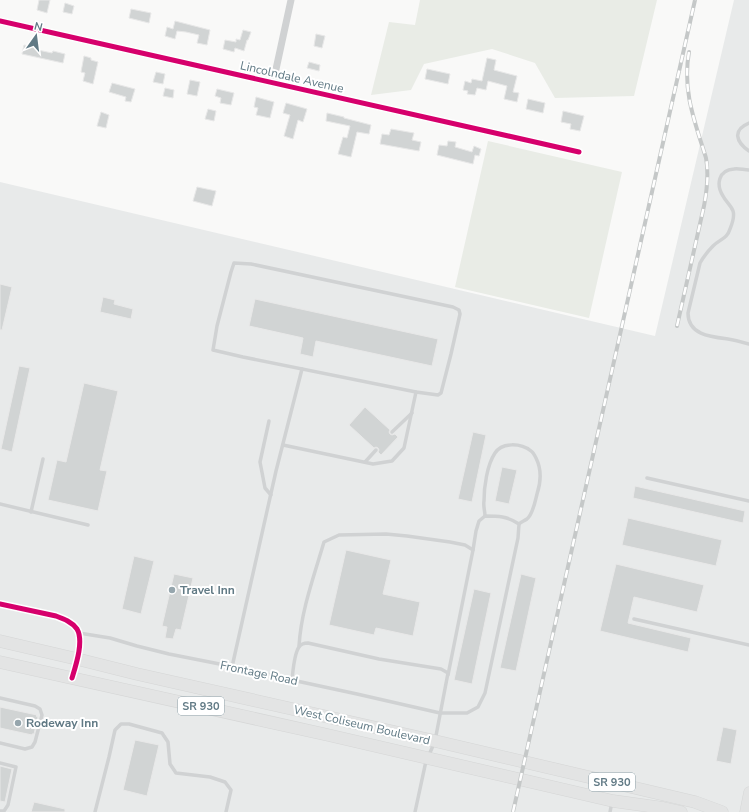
<svg xmlns="http://www.w3.org/2000/svg" width="749" height="812" viewBox="0 0 749 812" font-family="'Nunito Sans',sans-serif">
<style>
.built{fill:#e8eaea}
.green{fill:#e9ece6}
.building{fill:#d1d4d4;stroke:#e8e8e8}
.lines{fill:none;stroke-linecap:round;stroke-linejoin:round}
.secondary-casing{stroke:#d5d7d7;stroke-width:11}
.highway-casing{stroke:#d5d6d6;stroke-width:13}
.lane{stroke:#d0d2d3;stroke-width:3.5}
.street{stroke:#d0d2d3;stroke-width:7}
.secondary{stroke:#e3e4e4;stroke-width:10}
.highway{stroke:#e3e4e4;stroke-width:12}
.rail-casing{stroke:#c5c8c8;stroke-width:4}
.rail{stroke:#fff;stroke-width:2.5;stroke-dasharray:8;stroke-linecap:butt}
.cycleway-casing{stroke:#fff;stroke-width:8}
.cycleway{stroke:#d6006c;stroke-width:5}
.poi-dot{fill:#96a6ad;stroke:#fff;stroke-width:1.5}
.labels{text-anchor:middle;dominant-baseline:central;stroke-width:4;stroke-linejoin:round;paint-order:stroke}
.shield{fill:#fff;stroke:#90a2aa;stroke-width:1}
.shield-label{font-size:11px;font-weight:bold;fill:#617a85}
.street-label{font-size:12px;fill:#617a85;stroke:#fff}
.poi-label{font-size:12px;font-weight:bold;fill:#617a85;stroke:#fff;text-anchor:start}
</style>
<rect width="100%" height="100%" fill="#f9f9f8"/>
<path class="built" d="M734,0H749V812H0V182L655,336Z"/>
<g class="green">
<path d="M420,0H657L634,96L555,98L535,63L492,49L424,64L411,90L371,95L389,22L415,25Z"/>
<path d="M488,141L622,172L589,318L455,287Z"/>
</g>
<g class="building">
<path d="M39,0H50L47,13L37,10Z"/>
<path d="M65,3L74,6L72,14L63,12Z"/>
<path d="M131,9L151,13L149,23L129,18Z"/>
<path d="M175,21L210,30L207,45L197,43L199,35L186,32L177,31L175,39L165,36L167,27L173,29Z"/>
<path d="M243,30L251,32L248,40H247L244,51L235,48L234,52L223,49L225,40L236,42V39L240,40Z"/>
<path d="M316,34L325,36L322,48L314,46Z"/>
<path d="M24,45L38,48V50L52,53L53,51L65,54L63,63L22,54Z"/>
<path d="M84,56L91,58V60L98,62L93,84L83,81L85,73L81,72Z"/>
<path d="M487,58L496,60L494,70L517,76L513,92L519,93L517,102L504,99L507,86L488,81L486,90L477,88L475,95L467,94L468,91L463,90L465,81L471,83L472,79L482,81Z"/>
<path d="M309,62L320,65L319,71L307,68Z"/>
<path d="M427,69L450,74L448,84L425,79Z"/>
<path d="M156,72L165,74L163,84L153,82Z"/>
<path d="M190,80L200,82L197,96L187,94Z"/>
<path d="M112,83L135,89L131,102L125,101L126,97L109,92Z"/>
<path d="M165,88L174,90L173,98L163,96Z"/>
<path d="M217,89L234,93L231,105L220,103L221,98L215,96Z"/>
<path d="M256,97L274,102L270,118L256,115L258,108L254,107Z"/>
<path d="M528,99L545,103L543,113L526,109Z"/>
<path d="M286,103L307,109L303,122L298,120L293,139L284,136L290,115L283,113Z"/>
<path d="M208,109L216,111L214,121L205,119Z"/>
<path d="M563,111L584,116L580,131L570,129L571,124L561,122Z"/>
<path d="M101,112L109,115L106,128L97,126Z"/>
<path d="M327,113L344,117V118L371,125L369,134L357,132L351,157L338,154L343,137L347,138L350,126L326,121Z"/>
<path d="M391,129L414,133L412,140L421,142L419,151L380,144L382,134L389,135Z"/>
<path d="M448,141L456,142L455,147L472,152L474,146L481,149L479,156L475,155L473,164L437,155L439,145L447,146Z"/>
<path d="M197,187L216,191L212,206L193,201Z"/>
<path d="M0,284L12,287L2,330H0Z"/>
<path d="M103,297L115,300L114,304L133,309L131,319L100,312Z"/>
<path d="M255,299L438,339L432,366L316,341L313,357L300,354L303,338L249,326Z"/>
<path d="M19,366L30,368L12,452L1,449Z"/>
<path d="M84,383L118,391L100,470L107,471L98,511L48,500L57,460L66,462Z"/>
<path d="M365,407L390,430L389,432L390,434L392,435L395,434L398,437L381,455L378,452L379,450L378,448L376,447L374,448L349,425Z"/>
<path d="M473,432L486,435L472,502L458,499Z"/>
<path d="M502,467L517,470L509,504L495,501Z"/>
<path d="M635,486L745,511L743,523L633,498Z"/>
<path d="M628,518L722,540L716,566L622,545Z"/>
<path d="M346,550L391,560L383,594L420,602L413,636L376,628L374,635L329,625Z"/>
<path d="M134,556L154,561L141,614L122,609Z"/>
<path d="M616,564L704,585L697,612L634,597L628,623L691,638L688,652L600,631Z"/>
<path d="M174,574L193,578L181,630L176,629L173,639L165,638L167,627L162,626Z"/>
<path d="M521,574L536,578L516,671L500,668Z"/>
<path d="M474,589L491,593L472,684L454,680Z"/>
<path d="M0,707L37,715L36,716L38,717L34,734H32V735L0,728Z"/>
<path d="M723,727L737,730L731,764L716,761Z"/>
<path d="M135,740L159,745L147,796L123,790Z"/>
<path d="M0,766L12,769L5,802L0,801Z"/>
<path d="M34,802L65,809V812H31Z"/>
</g>
<g class="lines">
<defs>
<path id="secondary" d="M745,812L749,792"/>
<g id="highway">
<path d="M0,641L77,659L137,674L435,741L695,802L722,812"/>
<path d="M0,662L328,735L613,801L663,808L681,812"/>
</g>
</defs>
<use href="#secondary" class="secondary-casing"/>
<use href="#highway" class="highway-casing"/>
<g class="lane">
<path d="M749,123C732,130 736,142 749,151"/>
<path d="M749,170C744,170 738,168 734,169C718,170 716,185 723,196C726,202 731,205 733,211C735,217 732,224 730,229C727,239 720,239 713,246C708,251 704,256 700,263L688,313C688,335 711,337 728,339C735,340 742,342 749,344"/>
<path d="M234,263L251,264L453,307L459,310L460,314L451,354L441,393L438,395L416,392L243,357L213,350L217,326L231,272Z"/>
<path d="M269,421L260,462L265,488L271,495"/>
<path d="M392,432L412,413"/>
<path d="M283,445L373,464L392,461L404,448L416,392"/>
<path d="M365,462L376,450"/>
<path d="M647,478L749,501"/>
<path d="M0,504L88,525"/>
<path d="M31,512L43,459"/>
<path d="M485,516C485,511 483,506 484,501C484,487 487,465 495,453C502,442 521,443 531,451C533,452 535,456 536,458C542,470 541,482 537,494C535,502 533,514 527,519C524,521 521,522 519,524"/>
<path d="M634,619L749,645"/>
<path d="M79,633L110,638L137,646L169,654L250,670L292,680L357,694L440,713H467L478,707L485,693L518,538L519,524C507,516 498,516 485,516L479,521L476,531L473,550"/>
<path d="M299,646C301,611 314,576 324,542L339,535L386,534L407,536L450,542L465,545L473,550L448,675"/>
<path d="M232,667L276,471L302,369"/>
<path d="M292,680C293,671 294,654 299,647C301,644 304,643 308,643L379,659L441,669L448,673L435,741L429,755"/>
<path d="M0,698L35,706L40,709L42,715L35,742L32,747L25,749L0,743"/>
<path d="M0,763L16,767L8,805L4,811H0"/>
<path d="M95,812L109,757L115,730L121,724H129L162,733L168,742L170,764L176,773L210,777L225,782L231,790L226,812"/>
<path d="M415,812L426,761"/>
<path d="M610,812L612,802"/>
</g>
<g class="street">
<path d="M0,21L579,152"/>
<path d="M273,83L291,0"/>
<path d="M0,604L56,616C64,619 72,622 77,629C84,641 76,665 72,678"/>
</g>
<use href="#secondary" class="secondary"/>
<use href="#highway" class="highway"/>
<defs>
<g id="rail">
<path d="M677,326L704,206C707,190 709,174 706,158C695,122 682,91 689,52"/>
<path d="M513,812L695,0"/>
</g>
</defs>
<use href="#rail" class="rail-casing"/>
<use href="#rail" class="rail"/>
<defs>
<g id="cycleway">
<path d="M0,21L579,152"/>
<path d="M0,604L56,616C64,619 72,622 77,629C84,641 76,665 72,678"/>
</g>
</defs>
<use href="#cycleway" class="cycleway-casing"/>
<use href="#cycleway" class="cycleway"/>
</g>
<g class="poi-dot">
<circle cx="172" cy="590" r="4"/>
<circle cx="18" cy="723" r="4"/>
</g>
<g class="labels">
<g class="shield">
<rect x="178" y="697" width="46" height="18" rx="3"/>
<rect x="589" y="773" width="46" height="18" rx="3"/>
</g>
<g class="shield-label">
<text x="201" y="706">SR 930</text>
<text x="612" y="782">SR 930</text>
</g>
<g class="street-label">
<text transform="translate(292 77) rotate(13)">Lincolndale Avenue</text>
<text transform="translate(259 673) rotate(12)">Frontage Road</text>
<text transform="translate(362 725) rotate(13)">West Coliseum Boulevard</text>
</g>
<g class="poi-label">
<text x="180" y="590">Travel Inn</text>
<text x="26" y="723">Rodeway Inn</text>
</g>
</g>
<g transform="translate(36 36) rotate(14)" stroke="#ffffff" stroke-width="3" paint-order="stroke">
<path d="M0-3L7 15L0 10L-7 15Z" fill="#617a85"/>
<text y="-6" font-size="11" font-weight="bold" text-anchor="middle" fill="#617a85">N</text>
</g>
</svg>
